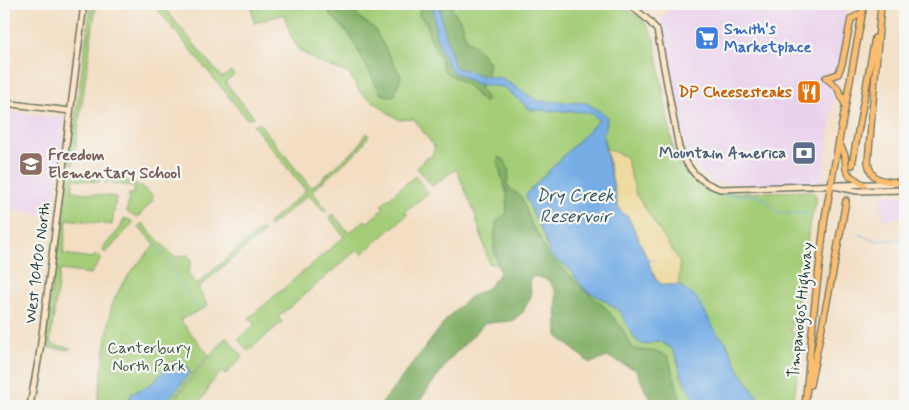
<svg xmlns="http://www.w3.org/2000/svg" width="909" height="410" viewBox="0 0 909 410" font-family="Mynerve,sans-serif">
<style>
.built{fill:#ead1ec}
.green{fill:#a4cd78;stroke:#628556}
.forest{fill:#83b068;stroke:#51764e}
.sand{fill:#eeda9e;stroke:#868c69}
.water{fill:#76ade5;stroke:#4a758c}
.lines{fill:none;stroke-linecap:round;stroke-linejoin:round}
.stream{stroke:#76ade5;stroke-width:1}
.primary-tunnel{stroke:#c9bea6;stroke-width:5.5;stroke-dasharray:5.5 3;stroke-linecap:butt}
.secondary-casing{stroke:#697566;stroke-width:8}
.primary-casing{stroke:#697566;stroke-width:8}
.secondary{stroke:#fee5c5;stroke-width:5}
.primary{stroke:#fcbd6f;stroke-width:5.5}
.labels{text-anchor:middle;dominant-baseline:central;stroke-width:4.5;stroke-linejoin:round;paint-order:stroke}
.shop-label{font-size:16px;font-weight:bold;fill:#366cbe;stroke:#f6f6f2;text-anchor:start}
.food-label{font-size:16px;font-weight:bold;fill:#c56008;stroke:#f6f6f2;text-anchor:end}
.service-label{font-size:16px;font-weight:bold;fill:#4e5e75;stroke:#f6f6f2;text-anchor:end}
.education-label{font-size:16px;font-weight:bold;fill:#785e54;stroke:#f6f6f2;text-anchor:start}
.street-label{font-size:16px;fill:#1f3d34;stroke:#f6f6f2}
.park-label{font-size:16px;fill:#3a5a42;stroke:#f6f6f2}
.water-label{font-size:18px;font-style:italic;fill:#355960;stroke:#f6f6f2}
</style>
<rect width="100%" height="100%" fill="#f6f6f2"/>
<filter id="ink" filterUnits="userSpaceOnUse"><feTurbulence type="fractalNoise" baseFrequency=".02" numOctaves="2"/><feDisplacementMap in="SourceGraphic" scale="10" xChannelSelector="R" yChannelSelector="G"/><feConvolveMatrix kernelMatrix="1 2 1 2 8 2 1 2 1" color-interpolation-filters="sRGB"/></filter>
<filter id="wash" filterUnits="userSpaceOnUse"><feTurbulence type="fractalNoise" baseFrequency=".0096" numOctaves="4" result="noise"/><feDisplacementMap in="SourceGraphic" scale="20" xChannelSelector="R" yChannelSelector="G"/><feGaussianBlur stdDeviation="1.12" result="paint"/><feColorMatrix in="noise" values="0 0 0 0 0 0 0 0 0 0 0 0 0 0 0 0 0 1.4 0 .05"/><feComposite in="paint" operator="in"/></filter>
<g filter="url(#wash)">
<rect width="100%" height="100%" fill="#f3dec3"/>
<g class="built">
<path d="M668,4H847L823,182L757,186L712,182L688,159L682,138L662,30L659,23L667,12Z"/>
<path d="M4,111L65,118L52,216L4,210Z"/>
<path d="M905,195V216L883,220L880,196Z"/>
</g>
<g class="green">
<path d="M91,4H96L73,165L69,161Z"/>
<path d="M153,4H161L222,78L231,71L234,75L225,82L254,117L247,119Z"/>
<path d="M251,4H325L330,14L350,35L381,94L385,50L374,28L361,19L349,4H420L419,16L427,23L429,35L440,58L444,71L467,85L484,103L486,100L480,87L486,78L479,50L466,38L460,20L452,9V4H620C636,18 643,14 654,38L672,143L676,159L684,172L706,191L725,193L812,191L816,195V203L809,226L805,260L800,292L790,332L802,334L793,406H760V401L739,370L726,342L716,332L684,288L678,285L680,272L679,261L636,194L626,157L606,148L603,133L607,123L604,115L529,191L526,198L545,238L547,247L556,260L568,267L585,290L606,301L621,313L635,339L646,345L657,341L662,342L672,349L697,406H685L680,399L668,356L657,352L633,350L621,327L605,307L583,289L564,269L548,256L540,238L531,224L521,196L510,189L507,184L509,170L497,162L507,194V213L496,222L494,248L499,266L489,263L474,211L456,169L432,186L417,168L425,158L431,157L435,148L414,119L399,120L387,112L380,106L361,93L348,73L316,61L299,50L290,34L284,14L254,23Z"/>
<path d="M259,123L311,188L358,147L366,133L369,135L360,149L312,191L327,210L325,212L308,195L269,227L267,224L306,191L253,125Z"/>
<path d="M72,172L99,176V182L74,179L72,191L116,197L112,225L67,219L63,254L93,258L95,255L100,256L101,259L91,274L60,270L50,342L54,345L71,348L69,350L49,348L45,342L67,176Z"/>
<path d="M415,176L428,193L404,212L408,214L362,254L358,249L278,317L282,322L248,351L238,339L255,325L249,318L344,237L329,217L333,214L349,233L365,220L367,223L384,208L381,205Z"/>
<path d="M108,177C125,179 139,183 152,195L153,200L138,217H135L127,212L129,194H134V188L125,185L105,183V179Z"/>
<path d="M124,218L132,221V224L107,252H104L102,249L121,227Z"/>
<path d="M142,223L174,257L187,255L192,259L188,272L196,285L261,229L264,232L198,288L208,306L180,320L209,355L167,406H97L111,308C119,283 138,264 155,244L138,227Z"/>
<path d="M226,337L243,357L225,375L221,372L208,387L209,389L196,406H169Z"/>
</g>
<g class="forest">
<path d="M325,4H349L361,19L374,28L401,76L395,95L390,96L381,94L350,35L330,14Z"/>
<path d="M420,4H452V9L460,20L466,38L479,50L489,63L486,78L480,87L487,100L484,103L467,85L444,71L440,58L429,35L427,23L419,16Z"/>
<path d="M498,157L504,159L509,170L507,184L510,189L521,196L531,224L540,238L548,256L564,269L583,289L605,307L621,327L633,349L657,352L668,356L680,399L685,406H657L647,394L636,370L608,357L590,363L557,336L556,292L548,280L535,276L530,279L531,296L523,312L512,321L485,323L449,360L416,406H380L450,315L470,297L488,288L500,273L494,248L496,222L507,213V194L497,162Z"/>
</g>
<path class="sand" d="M606,148L626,157L636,194L679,261L680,272L678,285H663L656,280L637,235L628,217L621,212L617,203Z"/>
<g class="water">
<path d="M433,4H439L442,22L455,67L483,76L501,78L538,101L587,103L607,116C608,124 603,130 603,138L617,203L621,212L628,217L637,235L656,280L663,285H678L694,295L716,332L726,342L739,370L760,401V406H697L681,375L677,358L672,349L662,342L657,341L646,345L641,344L635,339L621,313L606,301L585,290L568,267L556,260L550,255L545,238L526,198L527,193L599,120L592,114L585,112L531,110L503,87L477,84L450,70L436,36Z"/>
<path d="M176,361L185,364L190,372L179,387L161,406H131L129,400L131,394L153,383L171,363Z"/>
</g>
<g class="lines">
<g class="stream">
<path d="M721,195H754L765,199L774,210L786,214L809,213"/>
<path d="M853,232C859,233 862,236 868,238C879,243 895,240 905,237"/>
<path d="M154,242L164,256"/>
<path d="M647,259L654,260"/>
<path d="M166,260L172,270"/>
<path d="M174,274L182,285"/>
<path d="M184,288L198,309"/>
<path d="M694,297L698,298L717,333"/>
</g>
</g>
</g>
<g filter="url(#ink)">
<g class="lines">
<path class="primary-tunnel" d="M846,201L852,165"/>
<defs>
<g id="secondary">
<path d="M629,4L648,20L657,30L679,148C689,170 697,181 720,189L905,183"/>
<path d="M4,103L70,111"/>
<path d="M834,186L857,191L905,190"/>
<path d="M30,406L40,350L84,4"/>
</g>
<g id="primary">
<path d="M881,4L868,162C871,183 884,180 902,183"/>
<path d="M826,78L838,74L842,64L851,19L862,13"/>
<path d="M826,78L837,87L845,104"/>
<path d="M839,143L845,155L846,169L849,175L864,185"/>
<path d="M852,165L875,38"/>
<path d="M810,385L833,272L846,201"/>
<path d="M805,406L814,311L825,217L864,4"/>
</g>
</defs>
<use href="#secondary" class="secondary-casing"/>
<use href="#primary" class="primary-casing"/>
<use href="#secondary" class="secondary"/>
<use href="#primary" class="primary"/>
</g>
</g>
<defs>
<symbol id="supermarket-square" viewBox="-11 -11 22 22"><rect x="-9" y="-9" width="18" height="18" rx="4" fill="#3f7fe0" stroke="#f6f6f2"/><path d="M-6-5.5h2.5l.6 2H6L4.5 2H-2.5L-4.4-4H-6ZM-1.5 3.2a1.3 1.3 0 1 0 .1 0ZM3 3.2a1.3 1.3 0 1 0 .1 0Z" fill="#fff"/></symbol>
<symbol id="restaurant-square" viewBox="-11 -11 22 22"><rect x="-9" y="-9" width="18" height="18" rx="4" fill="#e8710a" stroke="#f6f6f2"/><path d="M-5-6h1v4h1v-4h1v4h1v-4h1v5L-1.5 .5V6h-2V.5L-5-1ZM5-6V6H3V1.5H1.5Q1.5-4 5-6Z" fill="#fff"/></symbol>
<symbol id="bank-square" viewBox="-11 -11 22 22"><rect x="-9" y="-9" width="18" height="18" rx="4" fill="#5c6f8a" stroke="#f6f6f2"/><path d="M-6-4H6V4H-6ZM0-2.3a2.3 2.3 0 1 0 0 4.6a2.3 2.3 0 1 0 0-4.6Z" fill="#fff"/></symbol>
<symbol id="school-square" viewBox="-11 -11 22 22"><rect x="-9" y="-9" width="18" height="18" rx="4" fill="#8d6e63" stroke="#f6f6f2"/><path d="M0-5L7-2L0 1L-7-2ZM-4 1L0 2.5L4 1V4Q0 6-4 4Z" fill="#fff"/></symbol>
</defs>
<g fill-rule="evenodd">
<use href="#supermarket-square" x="693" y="24" width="28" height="28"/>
<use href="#restaurant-square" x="795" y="78" width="28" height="28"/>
<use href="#bank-square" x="790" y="139" width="28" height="28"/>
<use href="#school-square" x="17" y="150" width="28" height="28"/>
</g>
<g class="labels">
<g class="shop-label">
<text x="724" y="29">Smith's<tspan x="724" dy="18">Marketplace</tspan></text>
</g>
<g class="food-label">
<text x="792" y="92">DP Cheesesteaks</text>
</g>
<g class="service-label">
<text x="786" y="153">Mountain America</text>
</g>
<g class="education-label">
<text x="48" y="155">Freedom<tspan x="48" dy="18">Elementary School</tspan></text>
</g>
<g class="street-label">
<text transform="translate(38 263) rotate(-83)">West 10400 North</text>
<text transform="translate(801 310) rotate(-84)">Timpanogos Highway</text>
</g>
<g class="park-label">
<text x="149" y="348">Canterbury<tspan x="149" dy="18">North Park</tspan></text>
</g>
<g class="water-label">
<text x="575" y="196">Dry Creek<tspan x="575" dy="21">Reservoir</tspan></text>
</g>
</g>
<rect width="909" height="410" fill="none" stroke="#f6f6f2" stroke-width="20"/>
</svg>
